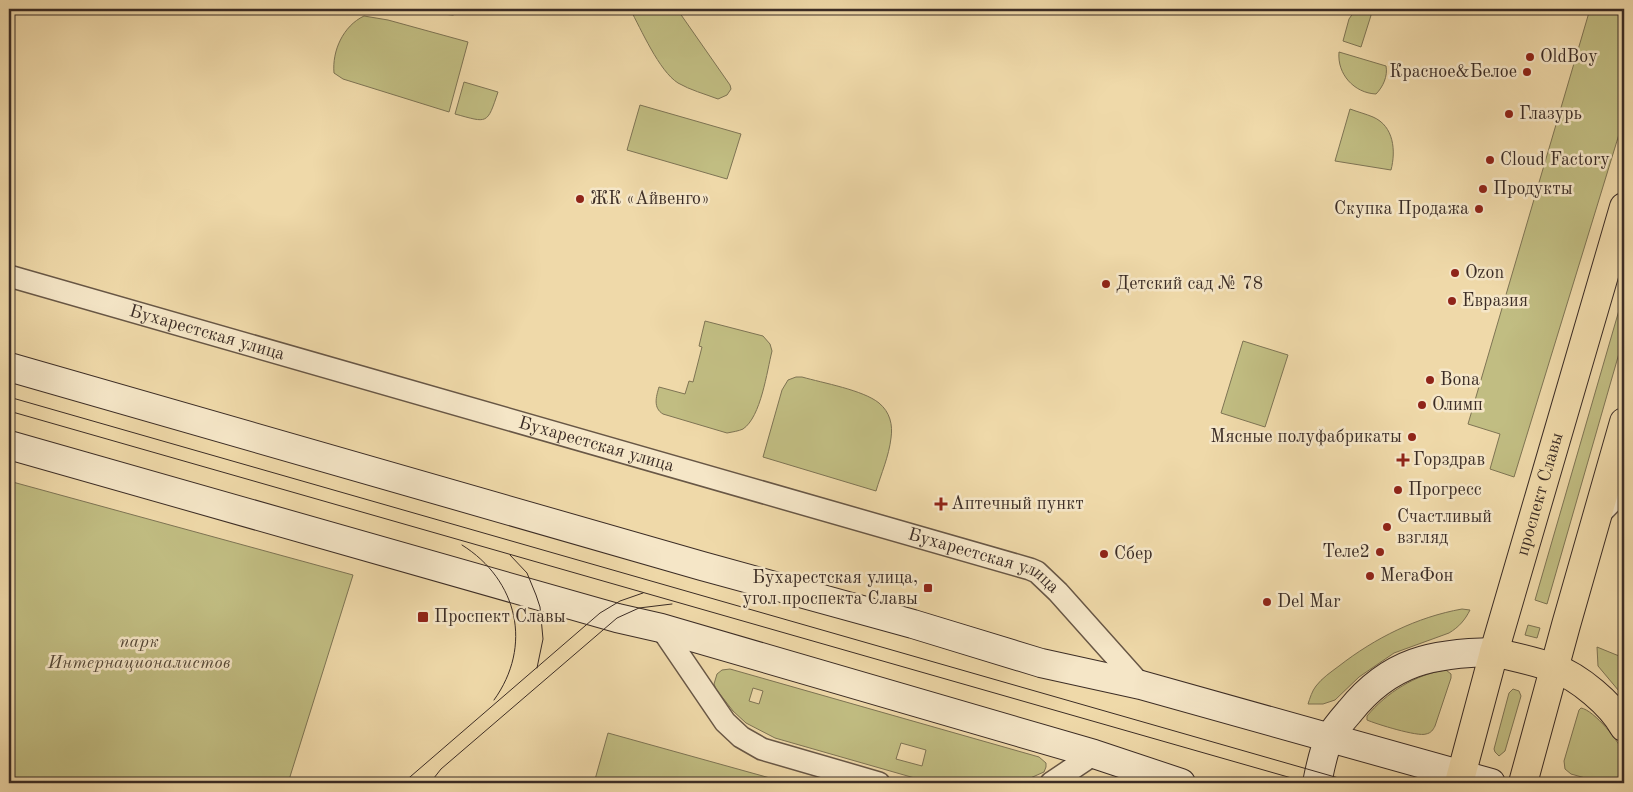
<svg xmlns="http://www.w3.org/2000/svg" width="1633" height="792" viewBox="0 0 1633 792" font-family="'Old Standard TT',serif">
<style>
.green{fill:#c1bd82;stroke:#7e7454;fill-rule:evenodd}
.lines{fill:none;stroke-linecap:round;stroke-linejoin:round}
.minor-casing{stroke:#685746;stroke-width:24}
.secondary-casing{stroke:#3b2c25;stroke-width:30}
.primary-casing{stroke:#3b2c25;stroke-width:30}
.minor{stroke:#f5e6c7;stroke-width:21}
.secondary{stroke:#f5e6c7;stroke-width:28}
.primary{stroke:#efd9a9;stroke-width:28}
.tram{stroke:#3b2c25;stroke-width:1}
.poi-dot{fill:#8f2418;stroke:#f5e6c7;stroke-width:2}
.labels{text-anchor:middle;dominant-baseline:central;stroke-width:5;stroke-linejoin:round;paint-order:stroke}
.poi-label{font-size:18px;fill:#3b2c25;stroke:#f5e6c7;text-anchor:start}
.street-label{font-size:18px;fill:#3b2c25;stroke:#f5e6c7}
.park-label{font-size:18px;font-style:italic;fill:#564938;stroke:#f5e6c7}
</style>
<rect width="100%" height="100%" fill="#efd9a9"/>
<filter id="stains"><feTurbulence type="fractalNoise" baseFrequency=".004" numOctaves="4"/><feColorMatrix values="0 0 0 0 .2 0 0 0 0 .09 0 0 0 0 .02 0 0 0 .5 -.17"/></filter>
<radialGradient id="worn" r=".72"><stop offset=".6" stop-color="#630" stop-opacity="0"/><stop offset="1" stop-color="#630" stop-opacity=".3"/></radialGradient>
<g class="green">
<path d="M404,9H467L453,15L406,11Z"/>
<path d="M630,9H677L730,85L731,89L727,95L718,99C705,94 690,90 678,83C659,71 641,29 630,9Z"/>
<path d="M1356,9H1373L1361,47L1343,41L1349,19Z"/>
<path d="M1590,9H1624V118L1514,477L1490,469L1500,434L1468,424Z"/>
<path d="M364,16L388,20L468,42L449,112L343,79L334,73C332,51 343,26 364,16Z"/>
<path d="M1339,52L1386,66C1388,76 1383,87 1376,94C1354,93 1337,74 1339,52Z"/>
<path d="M464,82L498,92C487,125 488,123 455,114Z"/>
<path d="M640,105L741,134L727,179L627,150Z"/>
<path d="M1350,109C1358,112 1366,114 1373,117C1394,126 1396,151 1391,170L1335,161Z"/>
<path d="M1624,293V336L1547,604L1535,600Z"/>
<path d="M705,321L763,336L770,344L772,351C767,371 761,417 743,429C739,431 732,432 727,433L663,414C653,408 656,397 659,387L685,394L689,381L693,382L702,347L699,346Z"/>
<path d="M1243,341L1288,355L1265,427L1221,413Z"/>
<path d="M796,377H802C823,383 863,390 879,403C890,412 893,425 891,438C889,456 881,474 876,491L763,457L782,390L788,380Z"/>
<path d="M9,481L353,575L288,783H9Z"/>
<path d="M1462,609L1470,610C1465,620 1459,627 1449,633L1394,653L1359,677L1335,700L1323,704H1308C1310,698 1312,691 1316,686C1322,678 1331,672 1339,666C1375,638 1417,617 1462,609Z"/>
<path d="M1528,625L1540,628L1537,638L1525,635Z"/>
<path d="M1597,647L1624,658V697L1598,666Z"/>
<path d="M730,669L1039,757L1046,763V767L1044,772L1019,783H932L775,738L746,723L733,711L716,689L714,684L717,674L722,670ZM753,688L763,691L759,704L749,701ZM901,743L926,750L922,766L896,759Z"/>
<path d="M1446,670L1451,674V678L1435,726C1433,730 1431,733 1426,734C1418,737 1376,724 1367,720V716C1386,693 1416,674 1446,670Z"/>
<path d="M1513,689L1519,691L1521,696L1505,751L1499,756L1495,752L1494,749L1509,693Z"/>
<path d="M1581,708C1594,710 1621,743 1624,755C1626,763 1624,775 1624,783H1603L1571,774L1565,769L1564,761L1579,710Z"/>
<path d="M608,733L788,783H594Z"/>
</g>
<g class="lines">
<defs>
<g id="minor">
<path id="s1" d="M9,276L1030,569L1037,572L1058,592L1141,685"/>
<path d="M1597,517L1624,489"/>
<path d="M661,628L725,722L741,737L762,749L879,783"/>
<path d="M1051,783L1094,754"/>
</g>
<g id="secondary">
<path d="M9,367L702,566L913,624L1041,663L1141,685L1491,783"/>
<path d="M9,445L617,618L661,628L1094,754L1181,783"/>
<path d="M1317,783C1320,769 1323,752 1329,739C1334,729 1343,719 1350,711C1390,661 1433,653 1494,652"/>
</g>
<g id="primary">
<path d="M1494,652C1514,657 1535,661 1554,668C1579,677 1611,704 1624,727"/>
<path id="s2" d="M1459,783L1494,652L1624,207"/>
<path d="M1523,783L1566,625L1624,422"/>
</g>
</defs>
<use href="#minor" class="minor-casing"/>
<use href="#secondary" class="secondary-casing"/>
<use href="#primary" class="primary-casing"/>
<use href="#minor" class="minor"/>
<use href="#secondary" class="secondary"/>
<use href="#primary" class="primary"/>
<g class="tram">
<path d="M9,397L1356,783"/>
<path d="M9,411L1309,783"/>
<path d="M462,545C518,580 533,646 494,700"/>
<path d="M510,555L527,573L536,595L540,607L543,639L537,668"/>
<path d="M403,783L600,613L620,601L643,593"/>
<path d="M430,783L441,769L617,618L639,608L672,604"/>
</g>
</g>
<g class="poi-dot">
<circle cx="1530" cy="57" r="5"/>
<circle cx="1527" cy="72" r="5"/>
<circle cx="1509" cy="114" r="5"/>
<circle cx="1490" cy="160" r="5"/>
<circle cx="1483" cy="189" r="5"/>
<circle cx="580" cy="199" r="5"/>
<circle cx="1479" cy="209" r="5"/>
<circle cx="1455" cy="273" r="5"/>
<circle cx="1106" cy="284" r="5"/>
<circle cx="1452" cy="301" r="5"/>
<circle cx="1430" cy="380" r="5"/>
<circle cx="1422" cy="405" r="5"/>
<circle cx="1412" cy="437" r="5"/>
<path d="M1400.5 452.5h5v5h5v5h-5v5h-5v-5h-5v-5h5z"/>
<circle cx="1398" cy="490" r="5"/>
<path d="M938.5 496.5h5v5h5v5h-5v5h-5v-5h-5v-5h5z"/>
<circle cx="1387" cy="527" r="5"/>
<circle cx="1380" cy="552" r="5"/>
<circle cx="1104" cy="554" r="5"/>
<circle cx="1370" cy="576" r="5"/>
<rect x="923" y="583" width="10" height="10" rx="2.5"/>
<circle cx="1267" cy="602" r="5"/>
<rect x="417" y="611" width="12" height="12" rx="2.5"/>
</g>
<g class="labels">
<g class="poi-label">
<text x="1540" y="57">OldBoy</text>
<text x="1517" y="72" text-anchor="end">Красное&amp;Белое</text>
<text x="1519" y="114">Глазурь</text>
<text x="1500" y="160">Cloud Factory</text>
<text x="1493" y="189">Продукты</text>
<text x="590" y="199">ЖК «Айвенго»</text>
<text x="1469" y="209" text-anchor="end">Скупка Продажа</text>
<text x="1465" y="273">Ozon</text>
<text x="1116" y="284">Детский сад № 78</text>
<text x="1462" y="301">Евразия</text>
<text x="1440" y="380">Bona</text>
<text x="1432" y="405">Олимп</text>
<text x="1402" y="437" text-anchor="end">Мясные полуфабрикаты</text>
<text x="1413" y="460">Горздрав</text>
<text x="1408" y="490">Прогресс</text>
<text x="951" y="504">Аптечный пункт</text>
<text x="1397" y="517">Счастливый<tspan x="1397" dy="21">взгляд</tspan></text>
<text x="1370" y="552" text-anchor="end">Теле2</text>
<text x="1114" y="554">Сбер</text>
<text x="1380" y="576">МегаФон</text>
<text x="918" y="578" text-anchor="end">Бухарестская улица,<tspan x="918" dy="21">угол проспекта Славы</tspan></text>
<text x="1277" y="602">Del Mar</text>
<text x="434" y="617">Проспект Славы</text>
</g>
<g class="street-label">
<text stroke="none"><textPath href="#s1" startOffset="206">Бухарестская улица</textPath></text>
<text stroke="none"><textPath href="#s1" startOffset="611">Бухарестская улица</textPath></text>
<text stroke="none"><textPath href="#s2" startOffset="300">проспект Славы</textPath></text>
<text stroke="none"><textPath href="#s1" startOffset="1016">Бухарестская улица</textPath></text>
</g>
<g class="park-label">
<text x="139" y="642">парк<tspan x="139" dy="21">Интернационалистов</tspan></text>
</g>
</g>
<rect width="1633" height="792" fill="none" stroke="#efd9a9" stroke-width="30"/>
<rect x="10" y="10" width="1613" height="772" fill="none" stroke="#3b2c25" stroke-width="2.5"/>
<rect x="15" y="15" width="1603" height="762" fill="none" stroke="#3b2c25"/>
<rect width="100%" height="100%" filter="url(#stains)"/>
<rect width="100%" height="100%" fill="url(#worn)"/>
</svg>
